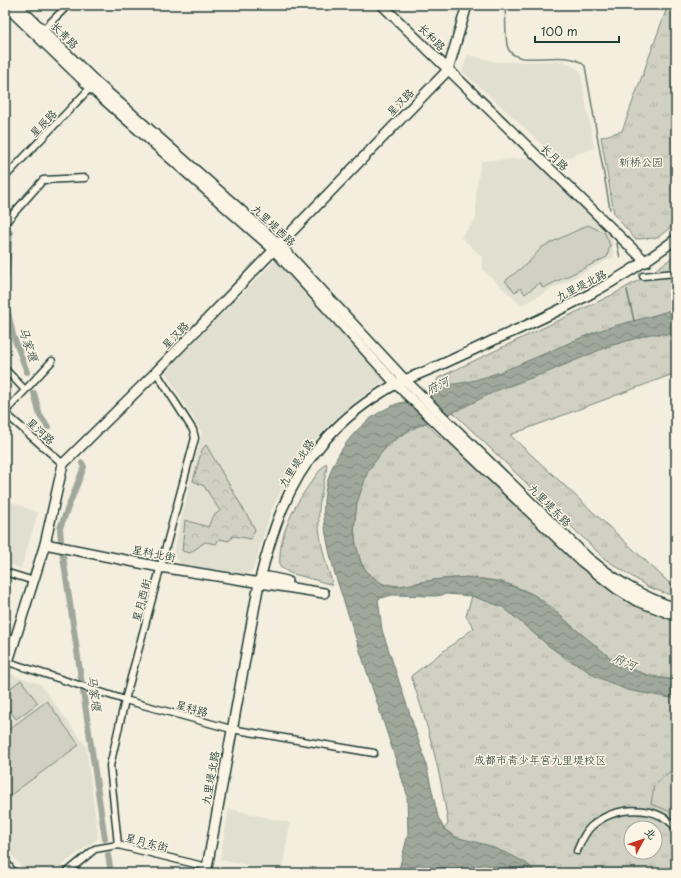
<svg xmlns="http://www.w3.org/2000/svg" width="681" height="878" viewBox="0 0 681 878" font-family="'Playpen Sans','LXGW WenKai TC',sans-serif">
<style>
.built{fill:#e1dfd0}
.grass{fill:url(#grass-tufts);stroke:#78877b;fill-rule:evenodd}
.forest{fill:url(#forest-crowns);stroke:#78877b}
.garden{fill:#d0d1c2;stroke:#78877b}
.water{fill:url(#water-waves);stroke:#6c7d72}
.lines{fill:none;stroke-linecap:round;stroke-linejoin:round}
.stream{stroke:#6c7d72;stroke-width:1.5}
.canal{stroke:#a0a89b;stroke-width:6}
.street-casing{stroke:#1f3d34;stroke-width:9}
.secondary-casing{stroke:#1f3d34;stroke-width:12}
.street{stroke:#fcf5e5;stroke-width:6}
.secondary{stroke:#fcf5e5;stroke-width:9}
.labels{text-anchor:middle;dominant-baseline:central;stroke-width:3;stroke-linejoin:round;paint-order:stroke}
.street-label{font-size:11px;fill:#1f3d34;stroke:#fcf5e5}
.park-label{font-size:11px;fill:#425b50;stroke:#fcf5e5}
.water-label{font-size:12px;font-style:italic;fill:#465d53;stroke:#fcf5e5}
</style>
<defs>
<pattern id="grass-tufts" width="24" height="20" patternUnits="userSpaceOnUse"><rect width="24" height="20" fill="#d0d1c2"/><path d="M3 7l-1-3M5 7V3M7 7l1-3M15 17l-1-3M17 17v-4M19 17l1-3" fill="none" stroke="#b2b4a7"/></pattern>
<pattern id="forest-crowns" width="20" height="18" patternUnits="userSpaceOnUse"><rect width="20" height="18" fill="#d0d1c2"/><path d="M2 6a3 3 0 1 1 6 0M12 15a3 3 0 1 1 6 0" fill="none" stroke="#b2b4a7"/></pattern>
<pattern id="water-waves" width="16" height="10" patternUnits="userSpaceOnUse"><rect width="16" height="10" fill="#a0a89b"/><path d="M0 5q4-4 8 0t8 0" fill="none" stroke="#828a7f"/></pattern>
</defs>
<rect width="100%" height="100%" fill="#f3eede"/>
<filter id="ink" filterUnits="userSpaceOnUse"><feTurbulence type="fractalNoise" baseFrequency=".025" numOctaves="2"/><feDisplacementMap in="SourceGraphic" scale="8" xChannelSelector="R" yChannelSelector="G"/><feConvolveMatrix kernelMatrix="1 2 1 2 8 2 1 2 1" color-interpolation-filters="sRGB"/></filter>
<g filter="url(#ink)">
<g class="built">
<path d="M468,55L497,62L563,61L580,70L594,148L558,161L526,129L462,71Z"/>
<path d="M529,158L611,235L614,257L521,305L483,270V258L461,237L476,219V191L481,161Z"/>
<path d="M278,258L386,380L360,398L328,426L311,445L287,478L271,511L253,569L246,575L182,565L173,555L202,433L165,371Z"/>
<path d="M5,499L38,513L21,568L5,562Z"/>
<path d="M7,673L40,684L86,746L98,838L51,873H26L5,845V674Z"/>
<path d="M229,809L290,823L282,871L220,860Z"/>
</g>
<g class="grass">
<path d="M668,5H676V223L657,238L635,239L614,214L601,137L622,131Z"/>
<path d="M676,255V373L510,435L676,589V597L648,587L605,559L433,393L438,378L612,295L648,275Z"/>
<path d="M426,423L440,437H446L599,582L659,614L676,619V680C629,674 608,660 573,627C561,616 548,603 534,595C503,578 467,575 434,580C417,582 399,590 383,584C344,569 351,497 369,469C383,447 401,433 426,423Z"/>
<path d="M326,463L327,466C325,480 320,495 319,509C317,535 325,561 333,585L290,573L280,567C277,529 302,492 326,463Z"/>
<path d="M472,596L503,607L549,646L569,661L665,696L676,699V873H537C511,850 471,850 444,829L448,824C441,773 428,725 411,676L474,628L466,616ZM631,828H655V852H631Z"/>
</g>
<path class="forest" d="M206,445L255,529L251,539L233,536L229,541L219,539L216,544L205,542L190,553L182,551L185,520L208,527L213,516L220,511L204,486L193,481L202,450Z"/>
<g class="garden">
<path d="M588,225L605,233L610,245L607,257L543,288L540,283L525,294L521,288L515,292L505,281L529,262L542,247Z"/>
<path d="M21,680L38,703L16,719L5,704V692Z"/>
<path d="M47,701L79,745L5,799V732Z"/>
<path d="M676,766V819L669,811L651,804L654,786Z"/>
</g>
<path class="water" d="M676,308V334H650L607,347L548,372L498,390L454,412L412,428L399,436L388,444L368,471L357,503L354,530L356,544L361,563L369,574L383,584L399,586L434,580L467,577L502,582L534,595L617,663L651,677L676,680V699L627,690L597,677L549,646L503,607L472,596L446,594L437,596L392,595L378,599L382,630L425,760L438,817L444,829L455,837L487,845L513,856L526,863L537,873H398L408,834L407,794L334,571C330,554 325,535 324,517C320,470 351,423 394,405C405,400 423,401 432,393C435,391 437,387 441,384C478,389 559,345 598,331C624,322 650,318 676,308Z"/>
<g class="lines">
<g class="stream">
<path d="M505,5C506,18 505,32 507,45C513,73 567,45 585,66L610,209"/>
<path d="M616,239L620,258"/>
<path d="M627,290L634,321"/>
</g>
<g class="canal">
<path d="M5,195L6,204"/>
<path d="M5,292L10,233"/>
<path d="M5,299L13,335L27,372"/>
<path d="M34,393L40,416L48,427"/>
<path d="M61,541L60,528L84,467L82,463"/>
<path d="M62,550L105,839"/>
<path d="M108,855L111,873"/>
</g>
<defs>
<g id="street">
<path d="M43,30L68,5"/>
<path d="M5,177L93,85"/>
<path d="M5,223L43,180L85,178"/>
<path d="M643,276L676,273"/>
<path d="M5,369L25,390"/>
<path d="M5,412L52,361"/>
<path d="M5,413L63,464"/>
<path d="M5,572L34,581"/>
<path d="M8,662L125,700L231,729L374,753"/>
<path d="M118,845L110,766L125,700L195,438L193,430L156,372"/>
<path d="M577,851C581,842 585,831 593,825C616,806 656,804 676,828"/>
<path d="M5,861L14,873"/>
<path d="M66,873L95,849L118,845L207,867"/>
</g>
<g id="secondary">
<path d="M5,5L91,88L273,249L396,384L581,561L617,589L635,600L676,616"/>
<path d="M17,5L96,82L279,244L405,380L588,558C617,581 641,597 676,608"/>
<path d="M382,5L646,262"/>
<path d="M45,544L160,567L324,593"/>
<path d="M259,583L268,577L287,581"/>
<path d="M5,665L8,662L45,544L63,464L156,372L448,70L467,5"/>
<path d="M206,873L259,583C271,534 287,484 320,446C337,425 361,405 384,391C399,381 415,376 431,369C452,360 473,350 494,340C558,312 620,282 676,239"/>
</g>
</defs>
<use href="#street" class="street-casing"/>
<use href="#secondary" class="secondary-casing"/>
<use href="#street" class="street"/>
<use href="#secondary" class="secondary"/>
</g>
</g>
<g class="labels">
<g class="street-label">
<text transform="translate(65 35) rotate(45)">长青路</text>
<text transform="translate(432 37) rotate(45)">长和路</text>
<text transform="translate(400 102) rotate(-46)">星汉路</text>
<text transform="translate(43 123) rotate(-46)">星辰路</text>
<text transform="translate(555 157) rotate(44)">长月路</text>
<text transform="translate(274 225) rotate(43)">九里堤西路</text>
<text transform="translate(581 285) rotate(-27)">九里堤北路</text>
<text transform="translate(175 335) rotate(-46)">星汉路</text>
<text transform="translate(41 431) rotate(42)">星河路</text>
<text transform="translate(296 463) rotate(-57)">九里堤北路</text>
<text transform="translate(550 505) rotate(45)">九里堤东路</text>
<text transform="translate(154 553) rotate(11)">星科北街</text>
<text transform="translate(141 600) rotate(-75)">星月西街</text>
<text transform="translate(192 708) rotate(15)">星科路</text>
<text transform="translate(210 778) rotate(-80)">九里堤北路</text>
<text transform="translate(147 842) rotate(14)">星月东街</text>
</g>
<g class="park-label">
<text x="641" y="161">新桥公园</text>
<text x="540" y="759">成都市青少年宫九里堤校区</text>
</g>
<g class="water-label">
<text transform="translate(29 344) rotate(71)">马家堰</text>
<text transform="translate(437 385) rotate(-26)">府河</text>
<text transform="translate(625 661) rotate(24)">府河</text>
<text transform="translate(95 693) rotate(82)">马家堰</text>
</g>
</g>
<rect width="681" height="878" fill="none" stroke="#fcf5e5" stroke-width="20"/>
<rect x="10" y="10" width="661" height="858" fill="none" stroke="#1f3d34" stroke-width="1.5" filter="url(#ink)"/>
<g transform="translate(643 840) rotate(50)"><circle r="19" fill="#fcf5e5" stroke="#a4ab9e"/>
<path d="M0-3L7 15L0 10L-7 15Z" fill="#c8321e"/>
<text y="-6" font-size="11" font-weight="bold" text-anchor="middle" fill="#1f3d34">北</text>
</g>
<path d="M535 36v6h84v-6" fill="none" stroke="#1f3d34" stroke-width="2"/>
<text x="541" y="36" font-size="12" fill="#1f3d34" stroke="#fcf5e5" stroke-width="3" paint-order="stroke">100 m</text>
</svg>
